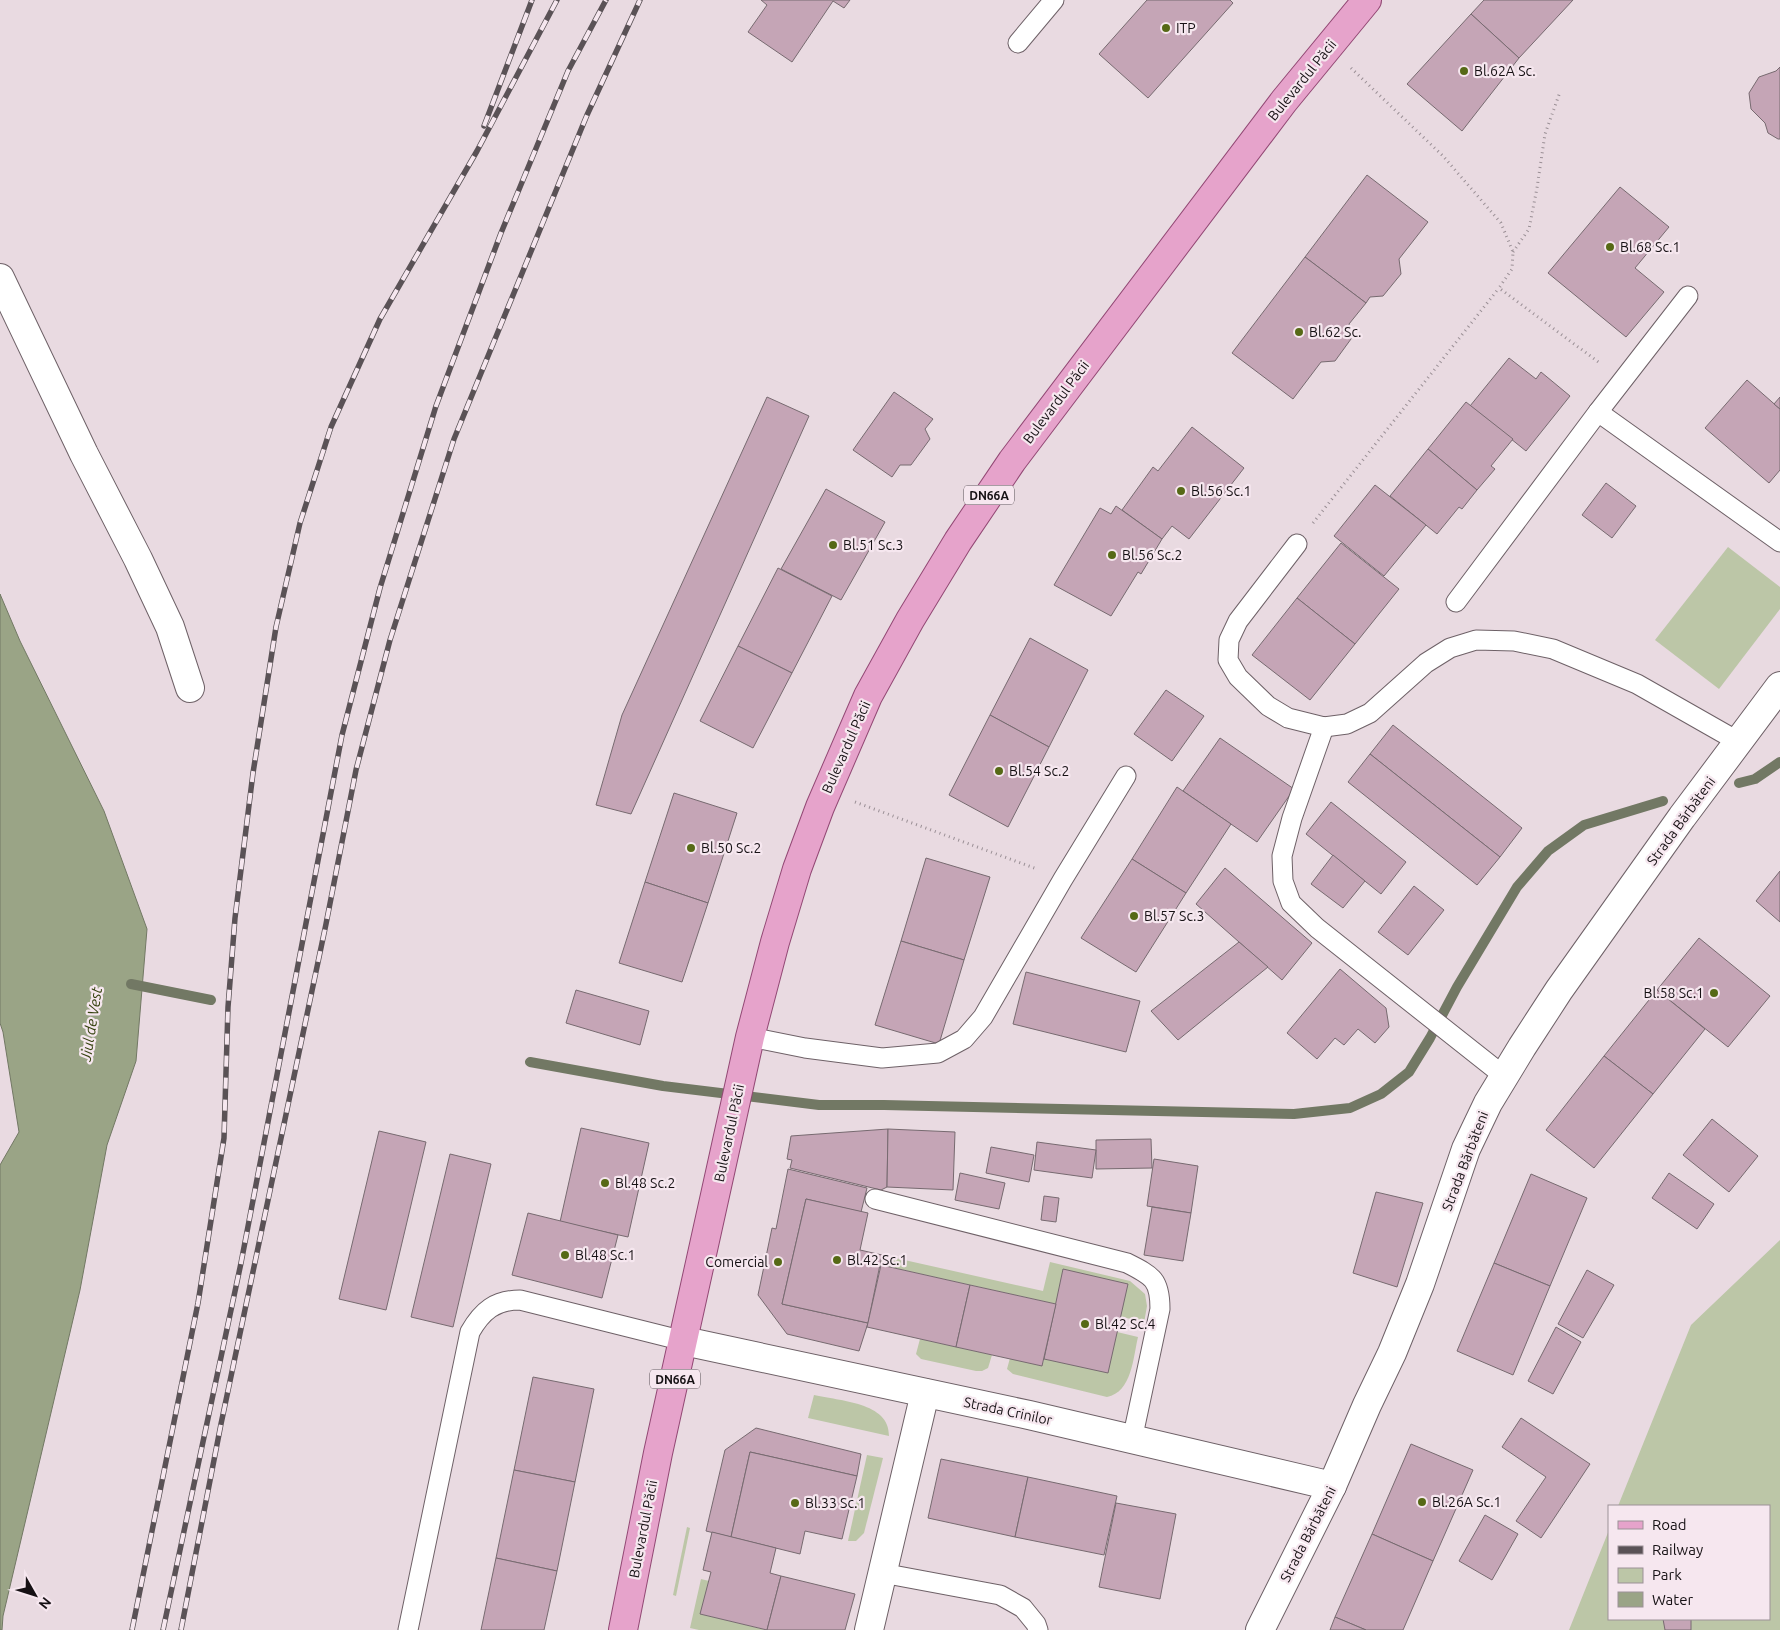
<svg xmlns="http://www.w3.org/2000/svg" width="1780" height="1630" viewBox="0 0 1780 1630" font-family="Ubuntu,sans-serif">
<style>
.green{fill:#bcc6a7}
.water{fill:#9aa486;stroke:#727864}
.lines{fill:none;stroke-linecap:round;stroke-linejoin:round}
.stream{stroke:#727864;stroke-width:10}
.building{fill:#c5a5b6;stroke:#776a70}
.lane-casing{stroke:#6e6167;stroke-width:21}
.street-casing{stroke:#6e6167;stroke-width:30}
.primary-casing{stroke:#924874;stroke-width:30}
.path{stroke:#9a8f95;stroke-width:3;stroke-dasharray:1 4;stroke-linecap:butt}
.lane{stroke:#fff;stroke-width:19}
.street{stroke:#fff;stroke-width:28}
.primary{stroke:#e6a3cb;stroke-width:28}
.rail-casing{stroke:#5a5256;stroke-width:5.5}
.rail{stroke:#f6e7ef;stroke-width:4;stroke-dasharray:11;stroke-linecap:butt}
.poi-dot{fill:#566916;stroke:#f6e7ef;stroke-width:2}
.labels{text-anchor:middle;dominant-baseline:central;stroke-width:4.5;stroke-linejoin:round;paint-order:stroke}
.shield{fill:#f6e7ef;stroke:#595156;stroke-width:1}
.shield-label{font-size:12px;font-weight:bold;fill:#161114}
.poi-label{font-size:14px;fill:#161114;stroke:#f6e7ef;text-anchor:start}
.street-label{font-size:14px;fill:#161114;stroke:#f6e7ef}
.water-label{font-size:15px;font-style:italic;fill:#374411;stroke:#f6e7ef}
</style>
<rect width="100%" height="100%" fill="#e9dae1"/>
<g class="green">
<path d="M1728,547L1780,587V609L1719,689L1655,640Z"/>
<path d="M1780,1240V1630H1569L1609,1530V1619H1769V1506H1618L1691,1325Z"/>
<path d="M882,1255L1043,1291L1050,1262L1130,1281L1145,1294L1147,1306L1144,1323L1120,1316L1063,1270L1056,1304L881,1265Z"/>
<path d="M1117,1332L1138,1337C1133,1358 1132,1392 1107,1397L1013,1374L1007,1369L1010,1358L1042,1366L1044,1359L1107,1372Z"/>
<path d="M920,1339L992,1355L988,1368L982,1371H976L921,1359L916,1354Z"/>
<path d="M814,1395C839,1401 890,1402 889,1436L808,1418Z"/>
<path d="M867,1455L883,1458L864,1533L856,1541H848Z"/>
<path d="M687,1527L690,1528L676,1596L673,1595Z"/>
<path d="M701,1579L709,1581L701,1614L766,1630H699L690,1628Z"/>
</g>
<path class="water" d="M0,594L20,641L104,811L147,929L136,1061L107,1145L80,1290L3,1616L2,1630H0V1165L19,1132L3,1032L0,1023Z"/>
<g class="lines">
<g class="stream">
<path d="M1739,783L1755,779L1780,762"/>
<path d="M131,984L211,1000"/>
<path d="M530,1062L663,1086L819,1105H884L1294,1114L1350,1108L1381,1094L1409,1072L1430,1038L1457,987L1517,887L1548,851L1584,825L1663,801"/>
</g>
</g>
<g class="building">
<path d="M761,0H850L844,8L833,1L792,62L748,32L767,5Z"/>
<path d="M1147,0H1230L1233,3L1148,98L1099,54Z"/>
<path d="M1484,0H1573L1519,58L1471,14Z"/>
<path d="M1471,14L1519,58L1462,131L1407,84Z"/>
<path d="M1780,67V139H1778L1768,133L1765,123L1751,109L1749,93L1759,77L1776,71Z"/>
<path d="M1367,175L1428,222L1399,259L1401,274L1383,296L1370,297L1366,303L1305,257Z"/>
<path d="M1620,187L1669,227L1635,268L1664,292L1626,337L1548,273Z"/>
<path d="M1305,257L1366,303L1349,324L1351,339L1335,361L1321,362L1293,399L1232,353Z"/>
<path d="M1509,358L1536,379L1541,372L1570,396L1526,451L1470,406Z"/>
<path d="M1747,380L1780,409V470L1769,483L1705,428Z"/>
<path d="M894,392L933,419L925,429L930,439L911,465H900L892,477L853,450Z"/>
<path d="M767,397L809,416L631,814L596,805L622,715Z"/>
<path d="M1780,397V409L1774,404Z"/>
<path d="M1466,402L1513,439L1491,466L1495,469L1477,490L1428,449Z"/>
<path d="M1192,427L1244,468L1189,539L1172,526L1162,539L1122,510L1153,467L1158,471Z"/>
<path d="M1428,449L1477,490L1462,509L1459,507L1437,534L1390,496Z"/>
<path d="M1606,483L1636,506L1612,538L1582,515Z"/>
<path d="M1375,485L1426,525L1384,576L1334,536Z"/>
<path d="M826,489L885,522L841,600L781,569Z"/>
<path d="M1116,506L1162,539L1141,574L1138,572L1111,616L1054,585L1100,508L1111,514Z"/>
<path d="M1341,543L1399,589L1355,644L1297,598Z"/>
<path d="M778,568L832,596L792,673L738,646Z"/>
<path d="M1297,598L1355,644L1310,700L1252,655Z"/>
<path d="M1030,638L1088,670L1049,747L990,715Z"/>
<path d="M738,646L792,673L753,748L700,721Z"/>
<path d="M1166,690L1204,716L1172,761L1134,734Z"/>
<path d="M990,715L1049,747L1008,827L949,795Z"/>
<path d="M1393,725L1522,828L1500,857L1370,754Z"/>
<path d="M1220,738L1294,789L1257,842L1183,791Z"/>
<path d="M1370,754L1500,857L1477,885L1348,782Z"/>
<path d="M1177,787L1231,824L1186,893L1132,859Z"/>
<path d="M674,793L737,813L708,903L645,882Z"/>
<path d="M1331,802L1406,862L1381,894L1306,834Z"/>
<path d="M1333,855L1365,881L1343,908L1311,884Z"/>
<path d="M926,858L990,877L964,960L901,941Z"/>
<path d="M1132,859L1186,893L1136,972L1081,938Z"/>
<path d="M1225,868L1312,943L1282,980L1196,904Z"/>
<path d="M1780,871V922L1756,901Z"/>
<path d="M645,882L708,903L682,982L619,963Z"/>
<path d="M1414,886L1444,910L1408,955L1378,932Z"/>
<path d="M1699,938L1770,996L1728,1047L1657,990Z"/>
<path d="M901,941L964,960L939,1044L875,1025Z"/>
<path d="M1239,942L1268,967L1178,1040L1151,1011Z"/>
<path d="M1340,969L1386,1008L1389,1027L1375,1043L1358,1029L1344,1045L1335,1038L1317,1059L1287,1033Z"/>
<path d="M1026,972L1140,1001L1126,1052L1013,1024Z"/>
<path d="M576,990L649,1011L640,1045L566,1023Z"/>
<path d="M1657,990L1705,1029L1653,1094L1604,1056Z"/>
<path d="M1604,1056L1653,1094L1594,1168L1546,1130Z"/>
<path d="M1712,1119L1758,1156L1729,1192L1683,1155Z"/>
<path d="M581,1128L649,1143L628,1237L560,1222Z"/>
<path d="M888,1129L887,1187L881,1190L790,1168L792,1160L787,1159L791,1136Z"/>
<path d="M888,1129L955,1132L953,1190L887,1187Z"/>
<path d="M379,1131L426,1142L386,1310L339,1299Z"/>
<path d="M1151,1139L1152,1168L1096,1169V1140Z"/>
<path d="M1037,1142L1096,1150L1092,1178L1034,1170Z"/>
<path d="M991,1147L1034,1155L1029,1182L986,1173Z"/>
<path d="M450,1154L491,1164L453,1327L411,1317Z"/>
<path d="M1154,1159L1198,1166L1191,1213L1147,1206Z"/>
<path d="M788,1169L867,1188L861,1212L806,1199L782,1304L868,1323L859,1351L787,1334L758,1295L772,1228L776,1229Z"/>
<path d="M960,1173L1005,1183L999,1209L955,1200Z"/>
<path d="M1669,1173L1714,1204L1697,1229L1652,1198Z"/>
<path d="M1531,1174L1587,1198L1550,1286L1494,1263Z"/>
<path d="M1376,1192L1423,1203L1397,1287L1353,1273Z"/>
<path d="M1044,1196L1059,1198L1056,1222L1041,1220Z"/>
<path d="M806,1199L868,1213L860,1250L882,1255L868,1323L782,1304Z"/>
<path d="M1152,1207L1191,1213L1183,1261L1144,1255Z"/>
<path d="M528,1213L618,1235L602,1298L512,1275Z"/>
<path d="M1494,1263L1550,1286L1513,1375L1457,1351Z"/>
<path d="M881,1265L970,1285L956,1347L867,1327Z"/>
<path d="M1063,1269L1128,1284L1108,1373L1044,1359Z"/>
<path d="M1587,1270L1614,1285L1583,1338L1558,1324Z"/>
<path d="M970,1285L1056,1304L1042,1366L956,1347Z"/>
<path d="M1556,1327L1581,1342L1553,1394L1528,1381Z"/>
<path d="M533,1377L594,1389L575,1482L514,1470Z"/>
<path d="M1521,1418L1590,1464L1541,1538L1516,1521L1546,1477L1502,1447Z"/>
<path d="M756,1428L861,1454L857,1476L750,1452L731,1537L706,1531L725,1450Z"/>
<path d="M1411,1444L1473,1470L1433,1561L1372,1534Z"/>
<path d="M750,1452L857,1476L842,1539L805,1531L800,1554L731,1537Z"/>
<path d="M941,1459L1028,1477L1015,1537L928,1518Z"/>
<path d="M514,1470L575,1482L557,1571L496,1558Z"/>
<path d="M1028,1477L1117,1496L1104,1555L1015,1537Z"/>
<path d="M1116,1503L1176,1514L1160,1599L1099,1587Z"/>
<path d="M1485,1515L1518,1534L1492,1580L1459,1561Z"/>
<path d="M712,1532L776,1548L770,1573L781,1576L767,1630L700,1614L711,1572L703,1570Z"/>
<path d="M1372,1534L1433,1561L1403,1630H1366L1335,1617Z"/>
<path d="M496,1558L557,1571L544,1630H481Z"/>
<path d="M781,1576L855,1594L845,1630H767Z"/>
<path d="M1335,1617L1366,1630H1330Z"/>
<path d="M1663,1619H1691V1630H1665Z"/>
</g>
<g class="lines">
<defs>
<g id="lane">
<path d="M1018,43L1054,0"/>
<path d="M1598,412L1688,296"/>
<path d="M1297,544L1238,621L1229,640L1228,660L1238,677L1268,706L1288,718L1324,727L1347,724L1370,713L1426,663L1450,648L1476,640L1514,641L1553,649L1637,684L1739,742"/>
<path d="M1456,602L1598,412L1780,542"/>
<path d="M1324,727L1292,818L1282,856L1283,881L1291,903L1317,928L1504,1076"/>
<path d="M750,1037L805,1048L882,1058L938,1053L964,1039L983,1017L1063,879L1126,776"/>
<path d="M875,1199L1127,1263C1153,1276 1160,1280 1160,1309L1132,1440"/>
<path d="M882,1573L1000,1595L1023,1608L1036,1624L1038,1630"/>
<path d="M408,1630L470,1332C482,1311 495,1300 520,1300L684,1341"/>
</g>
<g id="street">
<path d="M0,278L84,454L138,559L170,627L190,688"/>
<path d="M684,1341L1029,1415L1332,1486"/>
<path d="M869,1630L925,1393"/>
<path d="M1260,1630L1332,1486L1367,1405L1392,1353L1420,1284L1466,1149L1488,1103L1522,1047L1559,990L1682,817L1780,686"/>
</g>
<path id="primary" d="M623,1630L658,1453L750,1037L775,942L797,869L820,807L868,696L910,620L958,541L1012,461L1284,101L1367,0"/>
</defs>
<use href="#lane" class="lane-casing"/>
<use href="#street" class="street-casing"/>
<use href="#primary" class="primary-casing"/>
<g class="path">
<path d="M1351,68L1443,156L1501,223L1513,252L1512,269L1499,288L1601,364"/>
<path d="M1513,252L1529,229L1537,188L1545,134L1560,92"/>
<path d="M1313,523L1499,288"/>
<path d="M855,802L1037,869"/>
</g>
<use href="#lane" class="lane"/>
<use href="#street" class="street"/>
<use href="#primary" class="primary"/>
<defs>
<g id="rail">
<path d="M484,126L532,0"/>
<path d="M132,1630L198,1303L224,1138L228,1007L235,918L253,773L276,627L300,523L331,427L380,319L477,151L557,0"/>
<path d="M163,1630L241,1263L342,735L380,588L436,406L501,233L568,71L606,0"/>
<path d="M181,1630L221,1424L326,924L356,770L390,640L454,439L587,115L640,0"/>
</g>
</defs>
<use href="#rail" class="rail-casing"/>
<use href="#rail" class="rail"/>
</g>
<g class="poi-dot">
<circle cx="1166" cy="28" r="5"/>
<circle cx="1464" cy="71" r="5"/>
<circle cx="1610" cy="247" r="5"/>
<circle cx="1299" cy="332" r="5"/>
<circle cx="1181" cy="491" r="5"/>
<circle cx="833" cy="545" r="5"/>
<circle cx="1112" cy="555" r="5"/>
<circle cx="999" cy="771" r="5"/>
<circle cx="691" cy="848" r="5"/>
<circle cx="1134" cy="916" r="5"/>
<circle cx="1714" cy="993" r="5"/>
<circle cx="605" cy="1183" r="5"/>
<circle cx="565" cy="1255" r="5"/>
<circle cx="837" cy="1260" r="5"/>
<circle cx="778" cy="1262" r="5"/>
<circle cx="1085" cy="1324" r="5"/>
<circle cx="1422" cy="1502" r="5"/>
<circle cx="795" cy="1503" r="5"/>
</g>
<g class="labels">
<g class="shield">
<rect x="964" y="485.5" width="50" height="19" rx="4"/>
<rect x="650" y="1369.5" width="50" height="19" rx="4"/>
</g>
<g class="shield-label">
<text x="989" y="495">DN66A</text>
<text x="675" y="1379">DN66A</text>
</g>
<g class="poi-label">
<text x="1176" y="28">ITP</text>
<text x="1474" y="71">Bl.62A Sc.</text>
<text x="1620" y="247">Bl.68 Sc.1</text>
<text x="1309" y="332">Bl.62 Sc.</text>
<text x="1191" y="491">Bl.56 Sc.1</text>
<text x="843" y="545">Bl.51 Sc.3</text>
<text x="1122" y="555">Bl.56 Sc.2</text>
<text x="1009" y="771">Bl.54 Sc.2</text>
<text x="701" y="848">Bl.50 Sc.2</text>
<text x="1144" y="916">Bl.57 Sc.3</text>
<text x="1704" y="993" text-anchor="end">Bl.58 Sc.1</text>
<text x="615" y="1183">Bl.48 Sc.2</text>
<text x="575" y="1255">Bl.48 Sc.1</text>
<text x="847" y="1260">Bl.42 Sc.1</text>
<text x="768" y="1262" text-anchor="end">Comercial</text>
<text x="1095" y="1324">Bl.42 Sc.4</text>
<text x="1432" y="1502">Bl.26A Sc.1</text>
<text x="805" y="1503">Bl.33 Sc.1</text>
</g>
<g class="street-label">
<text transform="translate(1302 80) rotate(-51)">Bulevardul Păcii</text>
<text transform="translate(1056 402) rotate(-53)">Bulevardul Păcii</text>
<text transform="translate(846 747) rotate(-66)">Bulevardul Păcii</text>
<text transform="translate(1681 821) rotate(-54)">Strada Bărbăteni</text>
<text transform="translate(729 1133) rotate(-78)">Bulevardul Păcii</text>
<text transform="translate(1465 1161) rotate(-69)">Strada Bărbăteni</text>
<text transform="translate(1008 1411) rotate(12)">Strada Crinilor</text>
<text transform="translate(643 1529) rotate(-79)">Bulevardul Păcii</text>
<text transform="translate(1308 1534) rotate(-63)">Strada Bărbăteni</text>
</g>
<g class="water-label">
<text transform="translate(91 1024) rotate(-81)">Jiul de Vest</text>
</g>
</g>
<rect x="1608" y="1505" width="162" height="115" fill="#f6e7ef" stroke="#9c9197"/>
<rect x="1618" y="1521" width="25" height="8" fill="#e6a3cb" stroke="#9c9197"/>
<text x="1652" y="1530" font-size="15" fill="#161114">Road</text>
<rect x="1618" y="1546" width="25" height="8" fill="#5a5256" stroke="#9c9197"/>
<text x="1652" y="1555" font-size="15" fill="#161114">Railway</text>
<rect x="1618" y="1568" width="25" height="15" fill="#bcc6a7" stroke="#9c9197"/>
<text x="1652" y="1580" font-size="15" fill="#161114">Park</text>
<rect x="1618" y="1592" width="25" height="15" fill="#9aa486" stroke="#9c9197"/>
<text x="1652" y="1605" font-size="15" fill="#161114">Water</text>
<g transform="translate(35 1595) rotate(129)" stroke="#f6e7ef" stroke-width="4" paint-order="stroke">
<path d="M0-4L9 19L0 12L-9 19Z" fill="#161114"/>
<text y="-8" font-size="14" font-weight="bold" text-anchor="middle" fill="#161114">N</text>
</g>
</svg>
